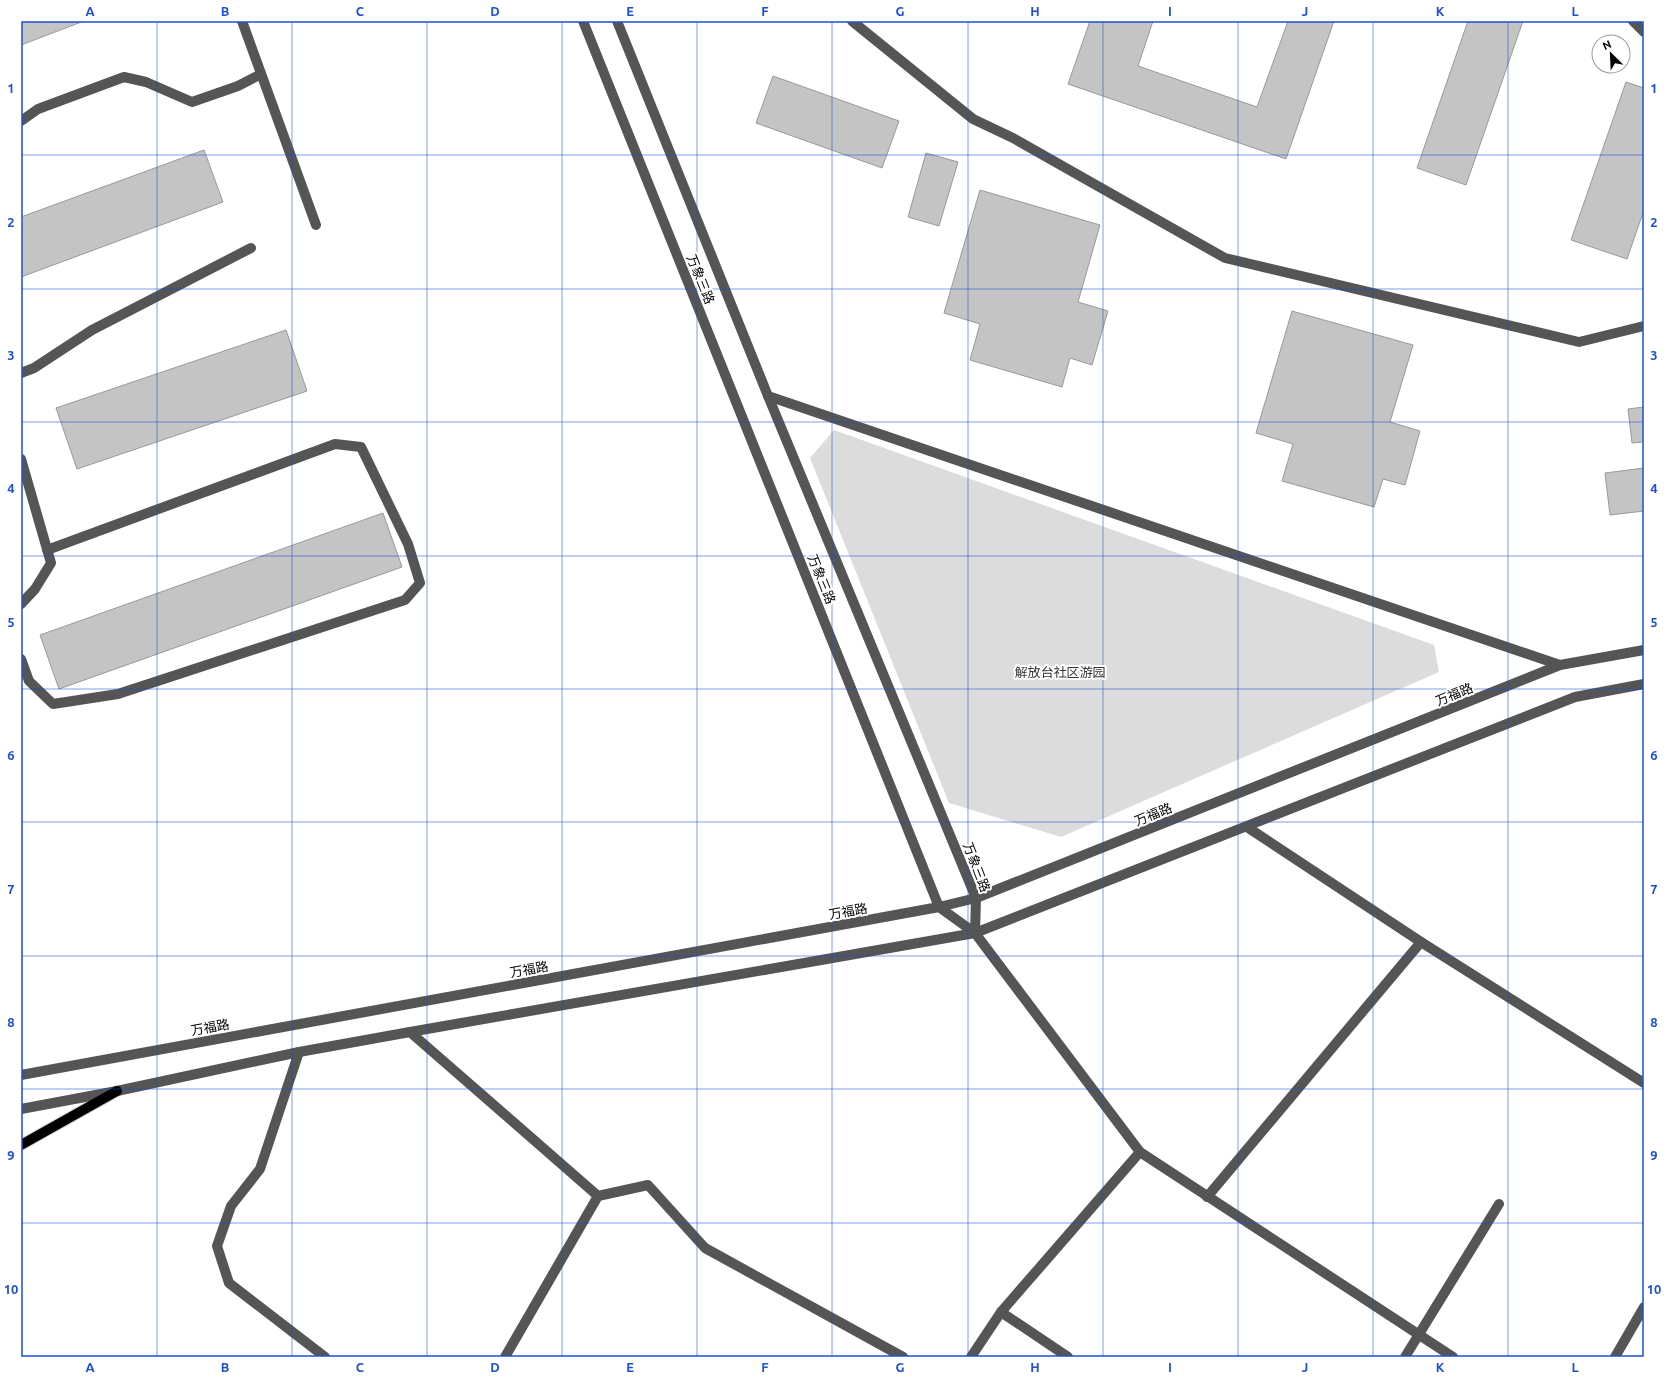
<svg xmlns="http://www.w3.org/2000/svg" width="1665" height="1378" viewBox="0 0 1665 1378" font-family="Ubuntu,'Noto Sans SC',sans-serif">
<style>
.green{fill:#dcdcdc}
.building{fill:#c4c4c4;stroke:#999}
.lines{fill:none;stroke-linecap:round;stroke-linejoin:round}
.major-casing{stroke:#dbdbdb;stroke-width:12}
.minor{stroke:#555;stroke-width:10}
.major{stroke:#000;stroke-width:10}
.grid{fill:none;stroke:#1d4ed8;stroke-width:1;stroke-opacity:0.55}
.labels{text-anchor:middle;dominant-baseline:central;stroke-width:4;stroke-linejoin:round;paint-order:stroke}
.street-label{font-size:13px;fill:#000;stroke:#fff}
.park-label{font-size:13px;fill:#333;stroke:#fff}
.neatline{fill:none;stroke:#1d4ed8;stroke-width:1.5}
.grid-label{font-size:13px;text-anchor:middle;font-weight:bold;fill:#1d4ed8}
</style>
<rect width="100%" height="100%" fill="#fff"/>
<path class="green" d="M834,430L1434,645L1439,672L1061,837L949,803L810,458Z"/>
<g class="building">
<path d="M21,21H84L21,45Z"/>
<path d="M1090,21H1153L1138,66L1257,107L1288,21H1334L1286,159L1068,84Z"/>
<path d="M1468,21H1523L1466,185L1417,168Z"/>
<path d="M773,76L899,121L882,168L756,123Z"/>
<path d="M1626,82L1644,88V210L1627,259L1571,240Z"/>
<path d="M204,150L223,202L21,277V217Z"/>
<path d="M926,153L958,162L939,226L908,217Z"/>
<path d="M980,190L1100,225L1078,302L1108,311L1092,365L1070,358L1062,387L970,360L980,324L944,313Z"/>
<path d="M1292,311L1413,345L1390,422L1420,431L1405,485L1383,479L1374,507L1282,481L1293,444L1256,433Z"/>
<path d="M286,330L307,391L77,469L56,408Z"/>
<path d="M1644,407V442L1632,443L1628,409Z"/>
<path d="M1644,468V511L1610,515L1605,473Z"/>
<path d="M383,513L402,567L59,689L40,635Z"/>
</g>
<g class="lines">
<defs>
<path id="major" d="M21,1145L117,1091"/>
</defs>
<use href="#major" class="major-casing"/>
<g class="minor">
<path d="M242,21L316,225"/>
<path d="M583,21L939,907L975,933L1140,1152L1453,1357"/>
<path d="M617,21L768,396L976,898L975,933"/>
<path d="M852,21L973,119L1013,138L1225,258L1579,342L1644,326"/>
<path d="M1633,21L1644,32"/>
<path d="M21,121L38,109L124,77L146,82L192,102L238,86L261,74"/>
<path d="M21,373L34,368L92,330L251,248"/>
<path d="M768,396L1560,665"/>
<path d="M21,459L51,563L35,589L21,604"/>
<path d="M21,659L29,681L53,704L118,694L405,600L420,583L408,544L361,447L335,444L47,550"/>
<path d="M1247,827L1421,942L1644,1083"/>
<path d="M410,1032L598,1196"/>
<path d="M299,1052L260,1169L231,1206L217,1246L229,1283L325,1357"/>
<path d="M21,1075L939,907L976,898L1560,665L1644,650"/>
<path d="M21,1109L117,1091L299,1052L410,1032L975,933L1575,697L1644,684"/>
<path d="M1207,1197L1421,942"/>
<path d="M1001,1312L1068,1357"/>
<path d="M505,1357L598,1196L648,1185L705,1248L903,1357"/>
<path d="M971,1357L1001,1312L1140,1152"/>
<path d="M1405,1357L1499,1204"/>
<path d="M1615,1357L1644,1307"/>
</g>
<use href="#major" class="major"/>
</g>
<path class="grid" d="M157,21V1357M292,21V1357M427,21V1357M562,21V1357M697,21V1357M832,21V1357M968,21V1357M1103,21V1357M1238,21V1357M1373,21V1357M1508,21V1357M21,155H1644M21,289H1644M21,422H1644M21,556H1644M21,689H1644M21,822H1644M21,956H1644M21,1089H1644M21,1223H1644"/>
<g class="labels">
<g class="street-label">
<text transform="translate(701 279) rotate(68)">万象三路</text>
<text transform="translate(822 579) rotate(68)">万象三路</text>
<text transform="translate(1454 694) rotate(-22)">万福路</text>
<text transform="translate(1153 814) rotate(-22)">万福路</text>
<text transform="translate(977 867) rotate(69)">万象三路</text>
<text transform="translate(848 911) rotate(-10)">万福路</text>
<text transform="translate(529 969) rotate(-10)">万福路</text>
<text transform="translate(210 1027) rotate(-10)">万福路</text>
</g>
<g class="park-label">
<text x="1060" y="672">解放台社区游园</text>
</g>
</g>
<rect width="1665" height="1378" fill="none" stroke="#ffffff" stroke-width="44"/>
<g transform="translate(1611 54) rotate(336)"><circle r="19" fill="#ffffff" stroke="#999999"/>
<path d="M0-3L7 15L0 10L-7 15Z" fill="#000000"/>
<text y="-6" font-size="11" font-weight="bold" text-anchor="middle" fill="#000000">N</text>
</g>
<rect x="22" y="22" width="1621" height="1334" class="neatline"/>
<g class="grid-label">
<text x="90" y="16">A</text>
<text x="225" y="16">B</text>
<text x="360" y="16">C</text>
<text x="495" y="16">D</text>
<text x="630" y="16">E</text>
<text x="765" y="16">F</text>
<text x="900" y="16">G</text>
<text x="1035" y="16">H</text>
<text x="1170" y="16">I</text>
<text x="1305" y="16">J</text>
<text x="1440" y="16">K</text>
<text x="1575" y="16">L</text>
<text x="11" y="93">1</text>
<text x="1654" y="93">1</text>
<text x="11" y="227">2</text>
<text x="1654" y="227">2</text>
<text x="11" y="360">3</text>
<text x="1654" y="360">3</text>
<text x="11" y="493">4</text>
<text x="1654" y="493">4</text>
<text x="11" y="627">5</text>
<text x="1654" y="627">5</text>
<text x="11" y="760">6</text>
<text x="1654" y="760">6</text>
<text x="11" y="894">7</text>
<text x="1654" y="894">7</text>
<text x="11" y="1027">8</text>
<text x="1654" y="1027">8</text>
<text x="11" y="1160">9</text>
<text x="1654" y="1160">9</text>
<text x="11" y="1294">10</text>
<text x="1654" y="1294">10</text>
<text x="90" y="1372">A</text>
<text x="225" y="1372">B</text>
<text x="360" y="1372">C</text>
<text x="495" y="1372">D</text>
<text x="630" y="1372">E</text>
<text x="765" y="1372">F</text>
<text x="900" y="1372">G</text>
<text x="1035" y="1372">H</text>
<text x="1170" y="1372">I</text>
<text x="1305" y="1372">J</text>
<text x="1440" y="1372">K</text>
<text x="1575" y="1372">L</text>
</g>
</svg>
